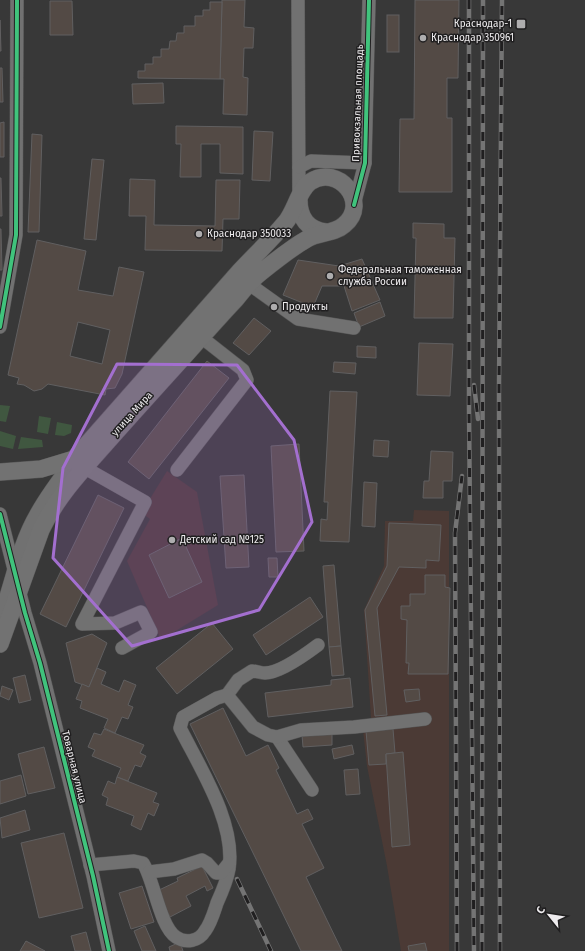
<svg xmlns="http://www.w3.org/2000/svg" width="585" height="951" viewBox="0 0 585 951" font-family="'Fira Sans',sans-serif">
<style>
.industrial{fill:#4b3a35}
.education{fill:#4b3939}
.green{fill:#405740}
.building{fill:#534a45;stroke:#605f60;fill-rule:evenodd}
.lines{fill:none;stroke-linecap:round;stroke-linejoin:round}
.minor-casing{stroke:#555;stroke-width:14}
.major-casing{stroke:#555;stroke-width:18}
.minor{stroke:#717171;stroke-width:13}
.major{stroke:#727272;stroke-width:17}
.rail-casing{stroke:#747474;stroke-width:4.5}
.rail{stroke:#201f20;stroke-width:3;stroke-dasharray:9;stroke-linecap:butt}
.cycleway-casing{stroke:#201f20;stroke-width:6}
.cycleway{stroke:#40c37c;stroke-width:4}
.marked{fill:#a36fcf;fill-opacity:0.2;stroke:#a36fcf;stroke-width:3;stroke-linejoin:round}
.poi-dot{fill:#aeadae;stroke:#201f20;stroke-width:1.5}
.labels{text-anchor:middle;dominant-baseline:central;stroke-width:3;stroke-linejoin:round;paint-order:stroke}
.poi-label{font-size:10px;fill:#eeecee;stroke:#201f20;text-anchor:start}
.street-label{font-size:10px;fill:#eeecee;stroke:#201f20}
</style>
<rect width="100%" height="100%" fill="#383838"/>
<path class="industrial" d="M414,510L449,511V951H401L387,866L367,766L363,730L371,718L364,610L384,566L385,521H413Z"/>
<path class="education" d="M167,471L197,492L218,605L161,640L127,561L150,519L139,511L148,502Z"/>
<g class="green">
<path d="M0,405L10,406L6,422L0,421Z"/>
<path d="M39,416L51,418L48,434L37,432Z"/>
<path d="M57,422L72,425L71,433L64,436L55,435Z"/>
<path d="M0,431L16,436L13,449L0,446Z"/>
<path d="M21,437L42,440L43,447L18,449Z"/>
</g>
<g class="building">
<path d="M222,0H245L244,27L254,28L253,48H244L243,77L248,78L247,115L223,114L224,79H220Z"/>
<path d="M415,0H459L458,78H447V118H452V192H399L400,119H414Z"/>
<path d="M50,1H72L73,35H50Z"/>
<path d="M210,2H222L220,79L138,78V71H145V64H153V57H161V49H169L170,41H176L177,33H184V26H195V16H203V10H210Z"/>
<rect x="387" y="15" width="12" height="37"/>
<path d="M0,20L1,51H0Z"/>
<path d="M0,68H2L3,102H0Z"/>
<path d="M163,83L164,103L133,104L132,84Z"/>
<path d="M4,122V157H0V123Z"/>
<path d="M176,126L243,127V174L220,173V144H201V177H180L181,144H176Z"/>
<path d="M254,131L273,132L270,181L252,180Z"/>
<path d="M32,134L42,135L39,232H28Z"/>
<path d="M92,159L104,160L96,240L84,239Z"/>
<path d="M0,178H1L2,216H0Z"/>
<path d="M130,179L155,180L154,225L215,226L216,180H240L239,219H223L222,251L145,250L146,216H129Z"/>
<path d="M413,223L444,224V238H455L453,318H414L416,238H413Z"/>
<path d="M0,229H1L2,270H0Z"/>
<path d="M37,240L86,251L78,290L113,296L119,267L144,272L122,374L115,388L106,389L105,395L48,384L42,389L34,391L24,385L17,384L19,378L8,375ZM78,322L110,330L102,364L70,356Z"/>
<path d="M362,259L380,300L352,311L344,286H322L313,307L283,295L298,260L339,266Z"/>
<path d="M380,302L385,316L359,327L354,313Z"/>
<path d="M254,318L271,331L249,355L233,343Z"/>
<path d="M419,343L453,344L450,396L417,395Z"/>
<path d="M357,346L376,347V358L357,357Z"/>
<path d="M207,361L229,378L149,479L128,462Z"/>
<path d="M334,362L356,363L355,374L333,372Z"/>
<path d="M330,391L357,392L349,542L320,541L321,519L327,520L328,502H324Z"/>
<path d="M374,440L389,441L388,457L373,456Z"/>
<path d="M299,444L304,551L276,552L271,446Z"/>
<path d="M431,451L453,452L452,481H443V498H423L424,481H429Z"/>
<path d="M244,475L249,567L226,568L220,476Z"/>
<path d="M364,482L377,483L375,527L362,526Z"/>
<path d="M98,495L124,508L66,627L40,614Z"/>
<path d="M389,523L441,525L439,561L426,560V568L399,567L377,608L387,715L375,716L365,610L387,566Z"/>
<path d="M182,538L202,582L169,598L149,555Z"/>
<path d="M268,558H277L278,577H269Z"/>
<path d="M334,565L341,646L329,647L323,566Z"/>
<path d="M425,575H445V587L450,588L448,674H408L409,663H406L407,620L401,619V606H410V594H425Z"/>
<path d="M310,597L323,617L266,655L253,635Z"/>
<path d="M212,623L233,649L177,694L156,668Z"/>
<path d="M92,634L107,643L89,687L75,682L66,643Z"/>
<path d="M341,646L344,675L332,676L329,647Z"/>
<path d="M97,668L106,672L101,684L119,692L124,680L136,685L128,705L133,707L128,719L122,717L115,733L104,728L108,719L80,708L82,701L76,699L82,684L89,687Z"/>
<path d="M25,675L31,700L19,703L13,678Z"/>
<path d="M350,678L353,707L268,717L265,693L331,685V680Z"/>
<path d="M2,686L13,690L9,700L0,696Z"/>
<path d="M419,689L420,700L406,702L404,690Z"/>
<path d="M223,708L246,756L268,745L279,768L276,770L297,814L308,809L313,819L302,824L324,868L306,877L342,951H301L190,724Z"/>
<path d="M104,729L144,745L140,753L146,756L141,767L135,765L128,781L117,777L121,768L92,756L95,750L88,747L94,733L101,735Z"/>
<path d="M393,729L395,753L386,754V764L369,765L366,731Z"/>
<path d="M332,733V745L303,747L302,735Z"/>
<path d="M352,745L354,754L334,759L332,749Z"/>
<path d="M44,747L55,788L28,794L18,754Z"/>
<path d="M403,752L410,845L392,847L386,754Z"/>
<path d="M358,769L360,794L346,795L344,770Z"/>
<path d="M21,775L26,796L0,804V781Z"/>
<path d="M117,777L157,793L153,802L159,804L154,816L148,813L141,830L131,825L134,816L106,805L108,798L102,795L108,781L115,784Z"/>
<path d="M25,810L30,830L2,838L0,818Z"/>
<path d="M64,833L83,908L39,918L21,843Z"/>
<path d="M202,866L213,888L207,891L205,886L186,896L191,906L170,917L157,891L178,881L177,878Z"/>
<path d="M142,886L154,922L131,929L119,893Z"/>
<path d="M145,926L156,951H142L134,931Z"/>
<path d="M86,932L91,951H75L71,936Z"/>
<path d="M26,941L45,951H20Z"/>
<path d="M180,942L183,951H170L169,947Z"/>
<path d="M425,943L427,951H409L408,946Z"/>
</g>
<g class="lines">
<defs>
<g id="minor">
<path d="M298,0L299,199"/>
<path d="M299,167L311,161L365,163"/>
<path d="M354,205L365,163L369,0"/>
<path d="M249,284L298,319L354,328"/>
<path d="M0,327L16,235L17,0"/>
<path d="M85,468L145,502L82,624L115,623L141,612L151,632L122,648"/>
<path d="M177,470L247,380L243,370L201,337"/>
<path d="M0,514L25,613L40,663L93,876L109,951"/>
<path d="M0,615C12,581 18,545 36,514C47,494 60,477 74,459"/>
<path d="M227,695L238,680L252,671C256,671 261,673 265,673C280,673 306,654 318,645"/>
<path d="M277,737L312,790"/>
<path d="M90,865L134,861L143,863C154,880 160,927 176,937C186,944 199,941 205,931C211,923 214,912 217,903C222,892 227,881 229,869C236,823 200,768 180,728L183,717L217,698L227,695L253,727L268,735L277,737L301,730L354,727L425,719"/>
<path d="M149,872L174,869L202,860L207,863L216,873H221L229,863"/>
</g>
<g id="major">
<path d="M299,200C299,218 308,230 326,232"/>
<path d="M0,472L41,469L74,459C129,397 184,335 239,272C254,256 271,240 285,223C295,212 298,191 310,182C338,163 371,203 344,225C334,234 318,232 307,239C291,248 275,261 260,273C251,280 243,290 236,299C220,316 204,334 188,352C158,385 128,418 99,451C77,476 55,500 41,530L0,644"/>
</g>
</defs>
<use href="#minor" class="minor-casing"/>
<use href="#major" class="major-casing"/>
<use href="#minor" class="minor"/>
<use href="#major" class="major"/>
<defs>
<g id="rail">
<path d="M469,0V409L474,951"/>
<path d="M474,385L478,419"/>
<path d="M237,879L271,951"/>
<path d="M457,951L455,533L462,476"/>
<path d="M482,951L483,0"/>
<path d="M500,951L499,388L502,0"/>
</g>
</defs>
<use href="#rail" class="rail-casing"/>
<use href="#rail" class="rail"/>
<defs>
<g id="cycleway">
<path d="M354,205L365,163L369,0"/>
<path d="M0,327L16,235L17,0"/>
<path d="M0,514L25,613L40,663L93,876L109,951"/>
</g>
</defs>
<use href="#cycleway" class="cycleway-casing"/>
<use href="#cycleway" class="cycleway"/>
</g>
<path class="marked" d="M117,364L237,365L294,440L312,522L259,610L132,646L53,558L63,468Z"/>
<g class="poi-dot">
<rect x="516" y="19" width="10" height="10" rx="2"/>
<circle cx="423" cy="38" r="4"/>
<circle cx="199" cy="234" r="4"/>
<circle cx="330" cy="276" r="4"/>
<circle cx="274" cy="307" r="4"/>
<circle cx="172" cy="540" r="4"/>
</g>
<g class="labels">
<g class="poi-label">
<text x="512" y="24" text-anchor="end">Краснодар-1</text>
<text x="431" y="38">Краснодар 350961</text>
<text x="207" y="234">Краснодар 350033</text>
<text x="338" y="270">Федеральная таможенная<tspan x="338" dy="12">служба России</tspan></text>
<text x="282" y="307">Продукты</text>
<text x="180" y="540">Детский сад №125</text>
</g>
<g class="street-label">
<text transform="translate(358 103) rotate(-88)">Привокзальная площадь</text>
<text transform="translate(132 414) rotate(-48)">улица Мира</text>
<text transform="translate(74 767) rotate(76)">Товарная улица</text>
</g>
</g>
<g transform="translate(549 915) rotate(300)" stroke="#201f20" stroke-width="3" paint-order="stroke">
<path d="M0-3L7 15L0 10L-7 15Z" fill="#eeecee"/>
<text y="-6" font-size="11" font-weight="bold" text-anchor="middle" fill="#eeecee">С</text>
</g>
</svg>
